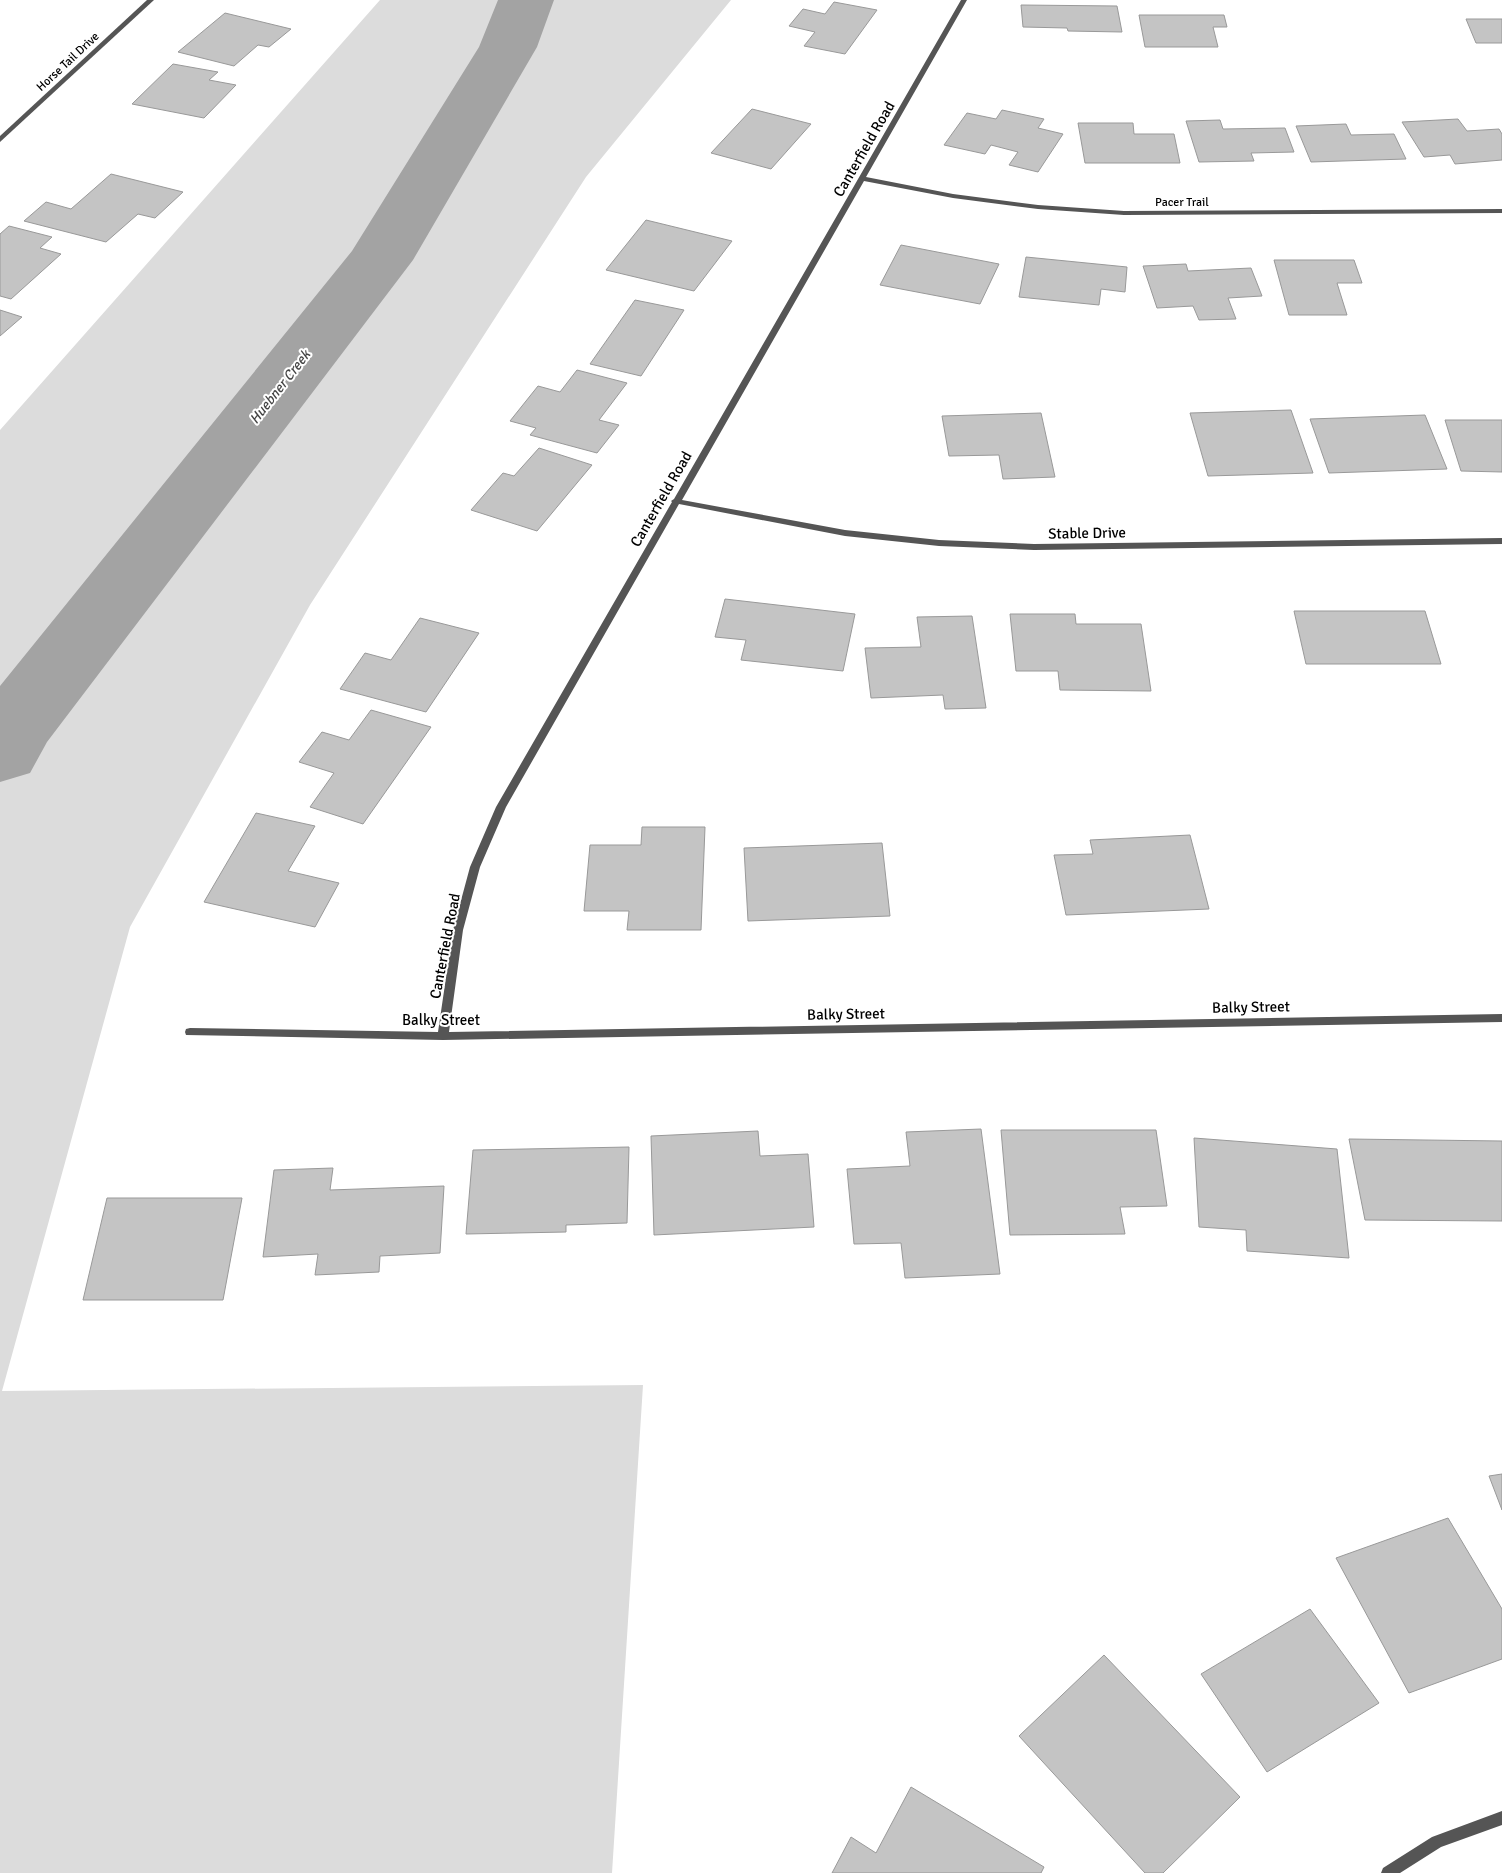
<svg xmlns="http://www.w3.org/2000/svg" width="1502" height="1873" viewBox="0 0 1502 1873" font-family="Signika,sans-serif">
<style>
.green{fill:#dcdcdc}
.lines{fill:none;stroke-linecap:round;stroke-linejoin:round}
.river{fill:#a3a3a3;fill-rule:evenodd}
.building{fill:#c4c4c4;stroke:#999}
.street{fill:#555;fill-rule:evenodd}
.labels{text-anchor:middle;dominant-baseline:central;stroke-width:4;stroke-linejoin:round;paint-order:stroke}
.far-street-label{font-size:12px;fill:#000;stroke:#fff}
.far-water-label{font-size:14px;font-style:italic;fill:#444;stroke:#fff}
.street-label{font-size:15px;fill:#000;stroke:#fff}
</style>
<rect width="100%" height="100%" fill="#fff"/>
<path class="green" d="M380,0H731L586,177L310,605L130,927L2,1391L643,1385L612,1873H0V430Z"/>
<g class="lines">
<path class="river" d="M498,0H554L537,47L413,260L47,742L30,773L0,782V686L352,251L479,47Z"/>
</g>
<g class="building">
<path d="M834,2L877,10L845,54L804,46L815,32L789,26L803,9L825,14Z"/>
<path d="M1021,5L1117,6L1122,32L1068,31L1067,28L1023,27Z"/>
<path d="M225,13L291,29L269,47L258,45L234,66L178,52Z"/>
<path d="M1139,15H1224L1227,27H1213L1218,47H1145Z"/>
<path d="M1466,19H1502V43H1476Z"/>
<path d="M173,64L218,72L209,80L236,85L204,118L132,104Z"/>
<path d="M752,109L811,124L771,169L711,153Z"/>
<path d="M1002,110L1044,119L1038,128L1063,134L1038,172L1009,165L1018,152L991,145L985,154L944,145L967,113L996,119Z"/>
<path d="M1458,119L1467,131L1499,129L1502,134V160L1455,164L1450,155L1424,157L1402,122Z"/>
<path d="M1220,120L1223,129L1285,128L1294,152L1251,153L1254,161L1199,162L1186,121Z"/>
<path d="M1078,123H1133L1134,134H1174L1180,163H1085Z"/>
<path d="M1346,124L1351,135L1394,134L1406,159L1311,162L1296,126Z"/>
<path d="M111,174L183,192L155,218L138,214L106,242L24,221L46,202L71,209Z"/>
<path d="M646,220L732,241L694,291L606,270Z"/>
<path d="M9,226L52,237L40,248L61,254L11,299L0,296V234Z"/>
<path d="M901,245L999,264L980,304L880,285Z"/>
<path d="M1026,257L1127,267L1125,292L1101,289L1099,305L1019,297Z"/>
<path d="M1274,260H1354L1362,283H1337L1347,315H1289Z"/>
<path d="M1186,264L1188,271L1251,268L1262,296L1228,298L1236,319L1199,320L1193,306L1157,308L1143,266Z"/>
<path d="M635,300L684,310L641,376L590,364Z"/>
<path d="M0,310L22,317L0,336Z"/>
<path d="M577,370L627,383L599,420L619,425L597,453L530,435L536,428L510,421L538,386L560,392Z"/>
<path d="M1291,410L1313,473L1208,476L1190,413Z"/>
<path d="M1041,413L1055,477L1003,479L999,455L949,456L942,416Z"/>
<path d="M1425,415L1447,469L1329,473L1310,419Z"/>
<path d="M1445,420H1502V472L1461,471Z"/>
<path d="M539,448L592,465L537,531L471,510L503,473L514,476Z"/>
<path d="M725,599L855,614L843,671L741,660L746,640L715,637Z"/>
<path d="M1294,611H1425L1441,664H1306Z"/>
<path d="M1010,614H1075L1076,624H1141L1151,691L1060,690L1058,671H1016Z"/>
<path d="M972,616L986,708L945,709L943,695L871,698L865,648L921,647L917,617Z"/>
<path d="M420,618L479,633L426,712L340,689L365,653L391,660Z"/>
<path d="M371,710L431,727L363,824L310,807L334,773L299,762L322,732L349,740Z"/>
<path d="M256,813L315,826L288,871L339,883L315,927L204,902Z"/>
<path d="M642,827H705L701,930H627L629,911H584L590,845H641Z"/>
<path d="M1190,835L1209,909L1066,915L1054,855L1093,854L1090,840Z"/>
<path d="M882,843L890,916L748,921L744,848Z"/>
<path d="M981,1129L1000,1274L905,1278L901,1243L854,1244L847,1169L910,1166L906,1132Z"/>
<path d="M1001,1130H1156L1167,1206L1120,1207L1125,1234L1010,1235Z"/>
<path d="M758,1131L760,1156L808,1154L814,1227L654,1235L651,1136Z"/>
<path d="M1194,1138L1337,1149L1349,1258L1247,1251L1246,1230L1199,1227Z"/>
<path d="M1349,1139L1502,1141V1221L1365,1220Z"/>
<path d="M629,1147L627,1223L566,1225V1232L466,1234L473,1150Z"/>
<path d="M333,1168L330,1190L444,1186L440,1253L380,1256L379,1272L315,1275L318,1254L263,1257L274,1170Z"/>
<path d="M107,1198H242L223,1300H83Z"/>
<path d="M1502,1474V1510L1489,1476Z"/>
<path d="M1448,1518L1502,1609V1659L1409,1693L1336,1558Z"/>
<path d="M1310,1609L1379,1703L1267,1772L1201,1674Z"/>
<path d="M1104,1655L1240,1797L1163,1873H1145L1019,1736Z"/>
<path d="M911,1787L1044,1867L1041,1873H832L851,1837L876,1853Z"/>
</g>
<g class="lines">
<g class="street">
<path d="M147,0H154L0,142V136Z"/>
<path d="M961,0H967L866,177L953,194L1038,205L1124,211L1502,209V213L1124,215L1038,209L953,198L864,181L682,500L845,530L939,540L1034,544L1502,538V544L1034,550L939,546L845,536L679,504L506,807L480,867L463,930L449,1032L1502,1014V1022L443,1040L186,1035L185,1032L186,1029L190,1028L438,1032L453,930L470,867L496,807L672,502L671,501L674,499Z"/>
<path d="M1502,1811V1825L1441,1847L1400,1873H1381L1383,1868L1432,1837Z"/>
</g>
</g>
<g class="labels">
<g class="far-street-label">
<text transform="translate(68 62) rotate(-43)">Horse Tail Drive</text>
<text x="1182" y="202">Pacer Trail</text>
</g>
<g class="far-water-label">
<text transform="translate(280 387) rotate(-52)">Huebner Creek</text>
</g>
<g class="street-label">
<text transform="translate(864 149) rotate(-60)">Canterfield Road</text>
<text transform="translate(661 499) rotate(-60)">Canterfield Road</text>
<text transform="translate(1087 533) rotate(-1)">Stable Drive</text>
<text transform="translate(445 946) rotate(-79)">Canterfield Road</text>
<text transform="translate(1251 1007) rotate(-1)">Balky Street</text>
<text transform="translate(846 1014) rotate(-1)">Balky Street</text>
<text x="441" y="1020">Balky Street</text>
</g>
</g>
</svg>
